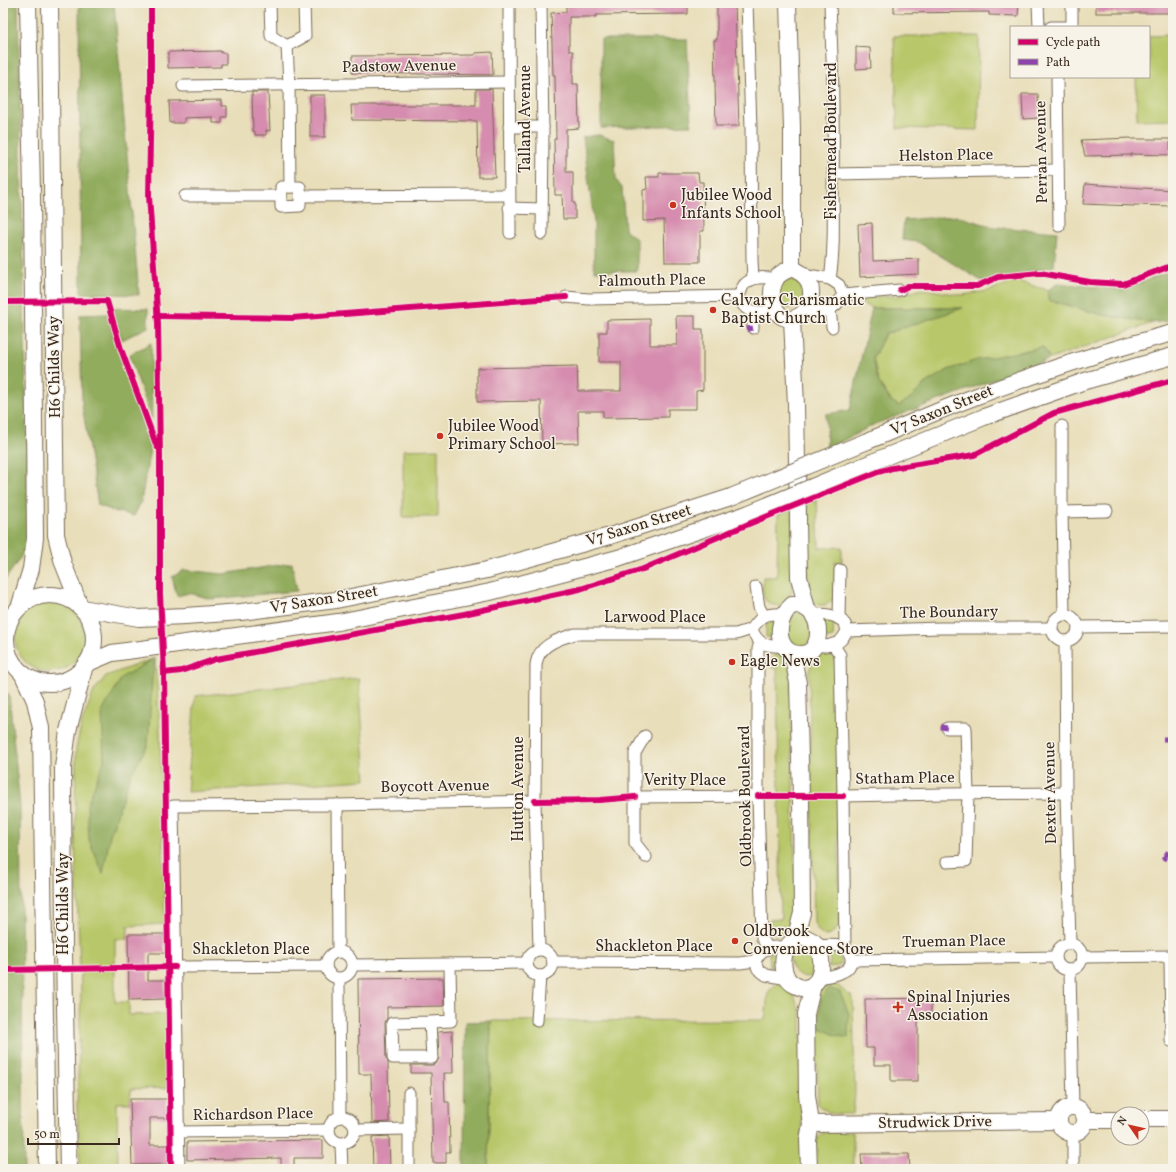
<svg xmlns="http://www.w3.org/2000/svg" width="1176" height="1172" viewBox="0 0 1176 1172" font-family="Vollkorn,serif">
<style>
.green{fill:#b8c769;stroke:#7a7844}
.forest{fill:#92ac5d;stroke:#666b3e}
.building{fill:#d68cae}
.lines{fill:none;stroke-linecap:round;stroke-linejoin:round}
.street-casing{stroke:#786954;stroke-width:13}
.secondary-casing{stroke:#786954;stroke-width:18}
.street{stroke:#fff;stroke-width:11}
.secondary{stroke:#fff;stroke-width:16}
.secondary-bridge-casing{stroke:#786954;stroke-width:18;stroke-linecap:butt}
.secondary-bridge{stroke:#fff;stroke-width:16}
.quiet{stroke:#8e44ad;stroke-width:5;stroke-dasharray:10 5;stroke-linecap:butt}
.cycleway-casing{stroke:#f7f3e8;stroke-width:8}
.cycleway{stroke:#d6006c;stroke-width:6}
.poi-dot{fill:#c8321e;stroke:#f7f3e8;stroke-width:1.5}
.labels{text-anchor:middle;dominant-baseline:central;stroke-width:3;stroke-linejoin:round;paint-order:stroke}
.street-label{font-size:16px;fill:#3b2a1e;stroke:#f7f3e8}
.poi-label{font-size:16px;fill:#3b2a1e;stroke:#f7f3e8;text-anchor:start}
</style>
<rect width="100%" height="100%" fill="#f7f3e8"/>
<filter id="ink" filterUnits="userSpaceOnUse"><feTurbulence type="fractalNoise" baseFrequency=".025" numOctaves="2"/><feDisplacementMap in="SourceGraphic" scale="8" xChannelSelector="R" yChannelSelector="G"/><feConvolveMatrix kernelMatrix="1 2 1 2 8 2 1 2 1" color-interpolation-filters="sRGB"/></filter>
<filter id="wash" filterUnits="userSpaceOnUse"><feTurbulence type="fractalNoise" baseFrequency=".012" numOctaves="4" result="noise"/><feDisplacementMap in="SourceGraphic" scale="16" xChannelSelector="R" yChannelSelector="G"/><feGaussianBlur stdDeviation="0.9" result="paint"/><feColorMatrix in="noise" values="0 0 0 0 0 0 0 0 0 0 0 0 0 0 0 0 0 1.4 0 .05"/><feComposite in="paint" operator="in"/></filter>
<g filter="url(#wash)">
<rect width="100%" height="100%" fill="#e8deb9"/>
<g class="green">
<path d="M1173,35V119L1137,120L1136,77H1149V36Z"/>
<path d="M894,36H979L978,130L897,128Z"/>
<path d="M787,279C795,278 800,281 805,288L803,303C796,309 791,310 782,306L776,290L778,285Z"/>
<path d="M1016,281L1048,290V300L1103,315L1152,323L1050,359L1043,347L948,370L927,382L912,397L899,407L892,402L878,381L873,358L885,334L961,308H872L860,303L866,297L897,296L922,289L962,295L988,291Z"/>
<path d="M438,449V517H403V450Z"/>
<path d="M817,500L819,548L842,547V562H835V596L833,600L826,605H818L813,601L807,587L806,505Z"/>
<path d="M792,509V588L790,597L782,606C761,605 762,595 763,577H777L778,515Z"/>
<circle cx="50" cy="637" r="35"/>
<path d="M795,612L806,613L813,637L803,649L792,646C784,630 786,626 795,612Z"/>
<path d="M824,619L834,621L833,637L824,639Z"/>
<path d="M776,620V639L766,637V623Z"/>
<path d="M823,652C831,652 834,655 836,662L840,924C830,939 823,941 814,923L809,672C811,663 814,655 823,652Z"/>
<path d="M782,653L790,658L796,914C794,919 793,928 790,932C785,937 774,936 770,929C769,926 770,923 770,920L781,919L777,668L769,667C769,659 773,654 782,653Z"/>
<path d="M155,658L160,729L165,924L128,926V939H115V1002H129V1015L166,1014L167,1088L131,1089L130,1103H117L118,1166H131V1169H80L77,1106L81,991L75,843L76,748L82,722L94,691L106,676Z"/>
<path d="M359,678L366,780L187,792L195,696Z"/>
<path d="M800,938L818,952L811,976C795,980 792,969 789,956Z"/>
<path d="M828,948L841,950V965L829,968L830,958Z"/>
<path d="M780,950L781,969L770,967L769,952Z"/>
<path d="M782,983L791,988L801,1014L802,1169H488L491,1021L765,1020L768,993L773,986Z"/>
<path d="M825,984C842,983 839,990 853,997L855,1094L853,1114C836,1114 832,1116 818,1105L815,1005L819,990Z"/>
<path d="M836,1132H853V1169H815C815,1158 811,1139 823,1133C827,1132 832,1132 836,1132Z"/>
</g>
<g class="forest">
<path d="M3,3H18L29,540L20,558L3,583Z"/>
<path d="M79,3H114L139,295L81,293Z"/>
<path d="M601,39H687L691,125L601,128Z"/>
<path d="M599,135L614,140L616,180L622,188L625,229L637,240V271H594V222L583,137Z"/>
<path d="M956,216L994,227L1057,232L1054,266L1020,274L988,285L918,242L902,240L904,220Z"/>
<path d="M1173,270V320L1152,323L1103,315L1048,300V290L1058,283L1122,290Z"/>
<path d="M110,308L148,309V327L122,340Z"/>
<path d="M872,308H963L885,334L873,358L878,381L890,400L899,406L912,397L927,382L948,370L977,360L1043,347L1050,359L875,424L827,449L826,414L850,410Z"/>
<path d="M107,314L150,448L141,502L134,516L113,511L98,505L82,404L80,315Z"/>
<path d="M151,343L152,419L129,355Z"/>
<path d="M292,563L297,591L211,599L189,593L177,596L172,577L184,570L223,574Z"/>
<path d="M155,658L152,680L148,745L131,774L110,835L103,874L89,840L87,805L104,761L102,712L122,677Z"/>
<path d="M3,690L9,694L20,807L24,1169H3Z"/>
<path d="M829,988L840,992L849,1014L848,1038L835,1035L818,1027L821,998Z"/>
<path d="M491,1021L488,1169H464L465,1022Z"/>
</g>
<g id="blocks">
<g class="building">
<path d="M566,3H688V14L596,15V17H569V51H573V84H578L579,128L566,129V172H573V203H575V219H563L562,195H555L554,139H556L555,75H553L551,13L566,12Z"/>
<path d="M894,3H1019L1018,16L989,15V12L894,13Z"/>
<rect x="1096" y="3" width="77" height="10"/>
<path d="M717,4H735L739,126H716L714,40H717Z"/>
<path d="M856,47L870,48L871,68L856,69Z"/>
<path d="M221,51V53H226V64H221V67L168,68V52Z"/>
<path d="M492,52L493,75L352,73V56L475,55V53Z"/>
<path d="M476,89H492L495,177H478L477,121L352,120L351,105H476Z"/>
<path d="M252,92H268L270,131L266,130V135H255V131H253Z"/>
<path d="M1022,94H1038L1039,118L1023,119Z"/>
<rect x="310" y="95" width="15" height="42"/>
<path d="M222,100V106H227V117H222V123H213V117L184,118V123H170L169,101Z"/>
<path d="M1131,138V139H1170V155L1131,154V155L1085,156L1081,140Z"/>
<path d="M659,173H698L699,182H703L704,231H700V262H665L664,220L643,221V190L647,189L646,177H659Z"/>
<path d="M1085,184L1172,190L1173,206L1134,205V206L1083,204Z"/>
<path d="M872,223L873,261L919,259V274L860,277L858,224Z"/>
<path d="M676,316H695V329H703V390L696,391V409H668V417L603,418V411H578L579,443L542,444L541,401L477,402V368L577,366L578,391H621V362H599V332H607V320L650,319V345H677Z"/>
<path d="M128,934H164L165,953H148V980H165V999L129,1000Z"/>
<path d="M443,978L444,1006L387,1007V1018L385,1023L386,1058L388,1062L389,1122L372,1123L371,1074H359L358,979Z"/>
<path d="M931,998V1015H918V1081H891V1065H874V1048H866L865,999Z"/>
<path d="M452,1031L453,1073H444L445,1102H449L450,1152H446V1163H433L431,1073H411V1065H432L436,1064L439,1058L438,1032Z"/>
<path d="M130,1099H167V1118H150V1145H168V1164L132,1165Z"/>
<path d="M389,1136L390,1169H373L372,1137Z"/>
<path d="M323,1140V1158H294V1166H281V1158L187,1160V1142Z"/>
<path d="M861,1154H909L910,1169H862Z"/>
</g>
</g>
</g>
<g filter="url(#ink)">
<use href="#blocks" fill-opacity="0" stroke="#786954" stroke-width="1"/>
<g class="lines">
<defs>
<g id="street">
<path d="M270,3L271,36L287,46"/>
<path d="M509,3L510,233"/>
<path d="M541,3L543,132L542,234"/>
<path d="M747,3L751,128L752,260L753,278"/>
<path d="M830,3C833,64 834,125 833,185C833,216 835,248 830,279"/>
<path d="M1038,3L1039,27"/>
<path d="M1051,27H1072V3"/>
<path d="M287,46L289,84L290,187"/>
<path d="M287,46L305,36L304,3"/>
<path d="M1057,77L1059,226"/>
<path d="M183,86L509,82"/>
<path d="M509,127H543"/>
<path d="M833,174L1058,170"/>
<path d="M281,187H300V206L281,207Z"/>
<path d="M185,196H281"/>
<path d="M300,196L509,195"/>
<path d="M509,208L542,209"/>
<path d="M776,279C765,277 753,276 745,284C742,286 741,292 739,296C740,298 741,302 743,305C750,315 766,312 776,309"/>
<path d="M843,295L900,290"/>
<path d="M566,297L589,299L739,296"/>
<path d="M807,309C822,315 836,310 843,295L839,285L830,279L814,276L807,279"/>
<path d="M830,309L832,327"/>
<path d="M753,312V328"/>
<path d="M1062,426V512L1064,614"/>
<path d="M1062,512L1107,511"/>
<path d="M756,587L759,607L764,616"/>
<path d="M784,614C767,613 761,615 752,629C757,645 769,647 784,646"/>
<circle cx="1065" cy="628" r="13"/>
<path d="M814,615C823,613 839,615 845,624C846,626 846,629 847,631C845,634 844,637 841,640C835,646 823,647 815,645"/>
<path d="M839,619L840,570"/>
<path d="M1078,627L1173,626"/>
<path d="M847,631L940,628H1051"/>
<path d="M1065,641L1066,793L1070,944"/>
<path d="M760,642L758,649V796L762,938L768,948"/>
<path d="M833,644L840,655L843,796L845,948"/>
<path d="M645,736L635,753V843L646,857"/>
<path d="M843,796L943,794L1066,793"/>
<path d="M635,797L758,796"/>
<path d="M337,805L338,952"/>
<path d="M947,862L966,861L968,794L966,728H947"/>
<circle cx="1069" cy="957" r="13"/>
<path d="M817,946C824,946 832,944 839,946C853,949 856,967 842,972C835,976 825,977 818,978"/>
<path d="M787,947C772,946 763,946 755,961L758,969L766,975L788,979"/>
<path d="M539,949L535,801L536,666C536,663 537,660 538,657C544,643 562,638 575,634H736L752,629"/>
<circle cx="540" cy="963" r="13"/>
<circle cx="339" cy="965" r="13"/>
<path d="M1170,956L1171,1041H1173"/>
<path d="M1082,957L1173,956"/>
<path d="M852,960L1056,957"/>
<path d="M553,962L740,963L755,961"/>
<path d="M353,965L526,963"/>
<path d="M175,967L326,966"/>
<path d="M1070,970L1073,1107"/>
<path d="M339,979L340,1117"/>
<path d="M537,1021L540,976"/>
<path d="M430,1022L392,1023L393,1058H432L430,1022L451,1021L450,964"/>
<path d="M409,1093V1166"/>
<circle cx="342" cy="1130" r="13"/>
<path d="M355,1130L409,1129"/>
<path d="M178,1132L329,1130"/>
<path d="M341,1144L342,1169"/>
<path d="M179,1169L173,806L337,805L535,801"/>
<path d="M1073,1169V1134"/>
</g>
<g id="secondary">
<path d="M50,3L56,535L63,563L80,606"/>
<path d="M788,3L792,128V268"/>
<path d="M792,268C797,271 803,273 807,279C814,289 812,308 801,315C798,317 795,318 792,319C790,319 785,318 783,317C771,310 769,290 776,279C779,273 786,271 792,268Z"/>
<path d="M792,319L796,405L799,577L807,609"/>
<path d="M865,442C902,427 939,410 977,396C1041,372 1107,350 1173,333"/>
<path d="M875,461L984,417L1085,381L1173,356"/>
<circle cx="50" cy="639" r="44"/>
<path d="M792,605C824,603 826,654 801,654C797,654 793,654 789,651C774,640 779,616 792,605Z"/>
<path d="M19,608L31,569L35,538L32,192L28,3"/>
<path d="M82,608L139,618L185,616L241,612L336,600L487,570L610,536L731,497"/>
<path d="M792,653L798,683L801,797L802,913L795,939"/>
<path d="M86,664L112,653L338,622L490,592L618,558L747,514"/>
<path d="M22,673L35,701L41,728L47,1169"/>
<path d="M803,936C806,938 811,940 814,942C825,954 825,985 805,988C802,989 800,987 797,986C782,981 780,958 788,946C791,941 797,939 803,936Z"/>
<circle cx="1072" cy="1120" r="13"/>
<path d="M1142,1119H1173"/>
<path d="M1085,1120H1118"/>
<path d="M811,1124L1059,1121"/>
<path d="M68,1169L64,952L63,767L68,731L85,665"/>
<path d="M809,1169L808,1140L811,1124L807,1095L806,1014L813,985"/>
</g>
</defs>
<use href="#street" class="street-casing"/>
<use href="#secondary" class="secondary-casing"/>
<use href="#street" class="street"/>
<use href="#secondary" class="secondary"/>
<defs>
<g id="secondary-bridge">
<path d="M731,497L865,442"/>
<path d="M747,514L875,461"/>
</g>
</defs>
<use href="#secondary-bridge" class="secondary-bridge-casing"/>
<use href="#secondary-bridge" class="secondary-bridge"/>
<g class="quiet">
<path d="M747,329L753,328"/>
<path d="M941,727L947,728"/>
<path d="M1163,739H1173"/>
<path d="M1163,860L1173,844"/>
</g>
<defs>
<g id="cycleway">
<path d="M151,3V86L149,196L158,323L160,455V594L164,673L171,1169"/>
<path d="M900,290L908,286H977L998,277L1040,273L1090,282L1123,284L1173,265"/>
<path d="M3,302L107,301L121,349L157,447"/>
<path d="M157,316L292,318L566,297"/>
<path d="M164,673L181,671L216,659L464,614L580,589L643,569L751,523L878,472L892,468L974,455L1054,413L1173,380"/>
<path d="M758,796H843"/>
<path d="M535,801L600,800L635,797"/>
<path d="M3,970L175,967"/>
</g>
</defs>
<use href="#cycleway" class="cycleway-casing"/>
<use href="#cycleway" class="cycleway"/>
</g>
</g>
<g class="poi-dot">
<circle cx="673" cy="205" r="4"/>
<circle cx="713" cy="310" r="4"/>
<circle cx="440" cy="436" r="4"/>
<circle cx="732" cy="662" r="4"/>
<circle cx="735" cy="941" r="4"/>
<path d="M896 1001h4v4h4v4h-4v4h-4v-4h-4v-4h4z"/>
</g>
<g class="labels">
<g class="street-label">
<text transform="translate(399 67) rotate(-1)">Padstow Avenue</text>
<text transform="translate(526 119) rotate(-90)">Talland Avenue</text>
<text transform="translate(832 141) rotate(-90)">Fishermead Boulevard</text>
<text transform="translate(1042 152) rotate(-91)">Perran Avenue</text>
<text transform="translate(946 156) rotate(-1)">Helston Place</text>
<text transform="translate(652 281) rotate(-1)">Falmouth Place</text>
<text transform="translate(55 367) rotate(-91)">H6 Childs Way</text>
<text transform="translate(942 411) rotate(-22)">V7 Saxon Street</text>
<text transform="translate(639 526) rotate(-17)">V7 Saxon Street</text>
<text transform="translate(324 600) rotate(-9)">V7 Saxon Street</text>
<text transform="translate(949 613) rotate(-1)">The Boundary</text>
<text x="655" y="618">Larwood Place</text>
<text transform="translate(905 779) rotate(-1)">Statham Place</text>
<text x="685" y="781">Verity Place</text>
<text transform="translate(435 787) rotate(-1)">Boycott Avenue</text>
<text transform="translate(519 789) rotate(-90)">Hutton Avenue</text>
<text transform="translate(1051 793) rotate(-91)">Dexter Avenue</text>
<text transform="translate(746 796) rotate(-91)">Oldbrook Boulevard</text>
<text transform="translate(64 904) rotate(-90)">H6 Childs Way</text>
<text transform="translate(954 942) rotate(-1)">Trueman Place</text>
<text x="654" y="947">Shackleton Place</text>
<text x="251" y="950">Shackleton Place</text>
<text transform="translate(253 1115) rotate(-1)">Richardson Place</text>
<text transform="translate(935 1123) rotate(-1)">Strudwick Drive</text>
</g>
<g class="poi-label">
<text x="681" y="196">Jubilee Wood<tspan x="681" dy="18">Infants School</tspan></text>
<text x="721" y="301">Calvary Charismatic<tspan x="721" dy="18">Baptist Church</tspan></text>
<text x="448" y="427">Jubilee Wood<tspan x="448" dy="18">Primary School</tspan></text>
<text x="740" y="662">Eagle News</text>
<text x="743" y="932">Oldbrook<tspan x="743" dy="18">Convenience Store</tspan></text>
<text x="907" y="998">Spinal Injuries<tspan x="907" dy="18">Association</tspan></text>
</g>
</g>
<rect width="1176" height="1172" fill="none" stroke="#f7f3e8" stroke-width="16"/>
<rect x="1010" y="26" width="140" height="52" fill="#f7f3e8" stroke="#aca397"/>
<rect x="1018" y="39" width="20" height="6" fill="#d6006c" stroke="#aca397"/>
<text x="1046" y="46" font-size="12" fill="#3b2a1e">Cycle path</text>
<rect x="1018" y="59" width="20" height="6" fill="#8e44ad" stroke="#aca397"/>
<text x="1046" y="66" font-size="12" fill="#3b2a1e">Path</text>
<g transform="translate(1130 1126) rotate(304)"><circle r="19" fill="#f7f3e8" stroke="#aca397"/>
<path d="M0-3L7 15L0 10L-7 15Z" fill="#c8321e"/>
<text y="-6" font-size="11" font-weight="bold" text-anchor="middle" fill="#3b2a1e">N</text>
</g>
<path d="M28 1138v6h91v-6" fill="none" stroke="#3b2a1e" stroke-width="2"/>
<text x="34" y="1138" font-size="12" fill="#3b2a1e" stroke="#f7f3e8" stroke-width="3" paint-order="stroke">50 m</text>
</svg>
